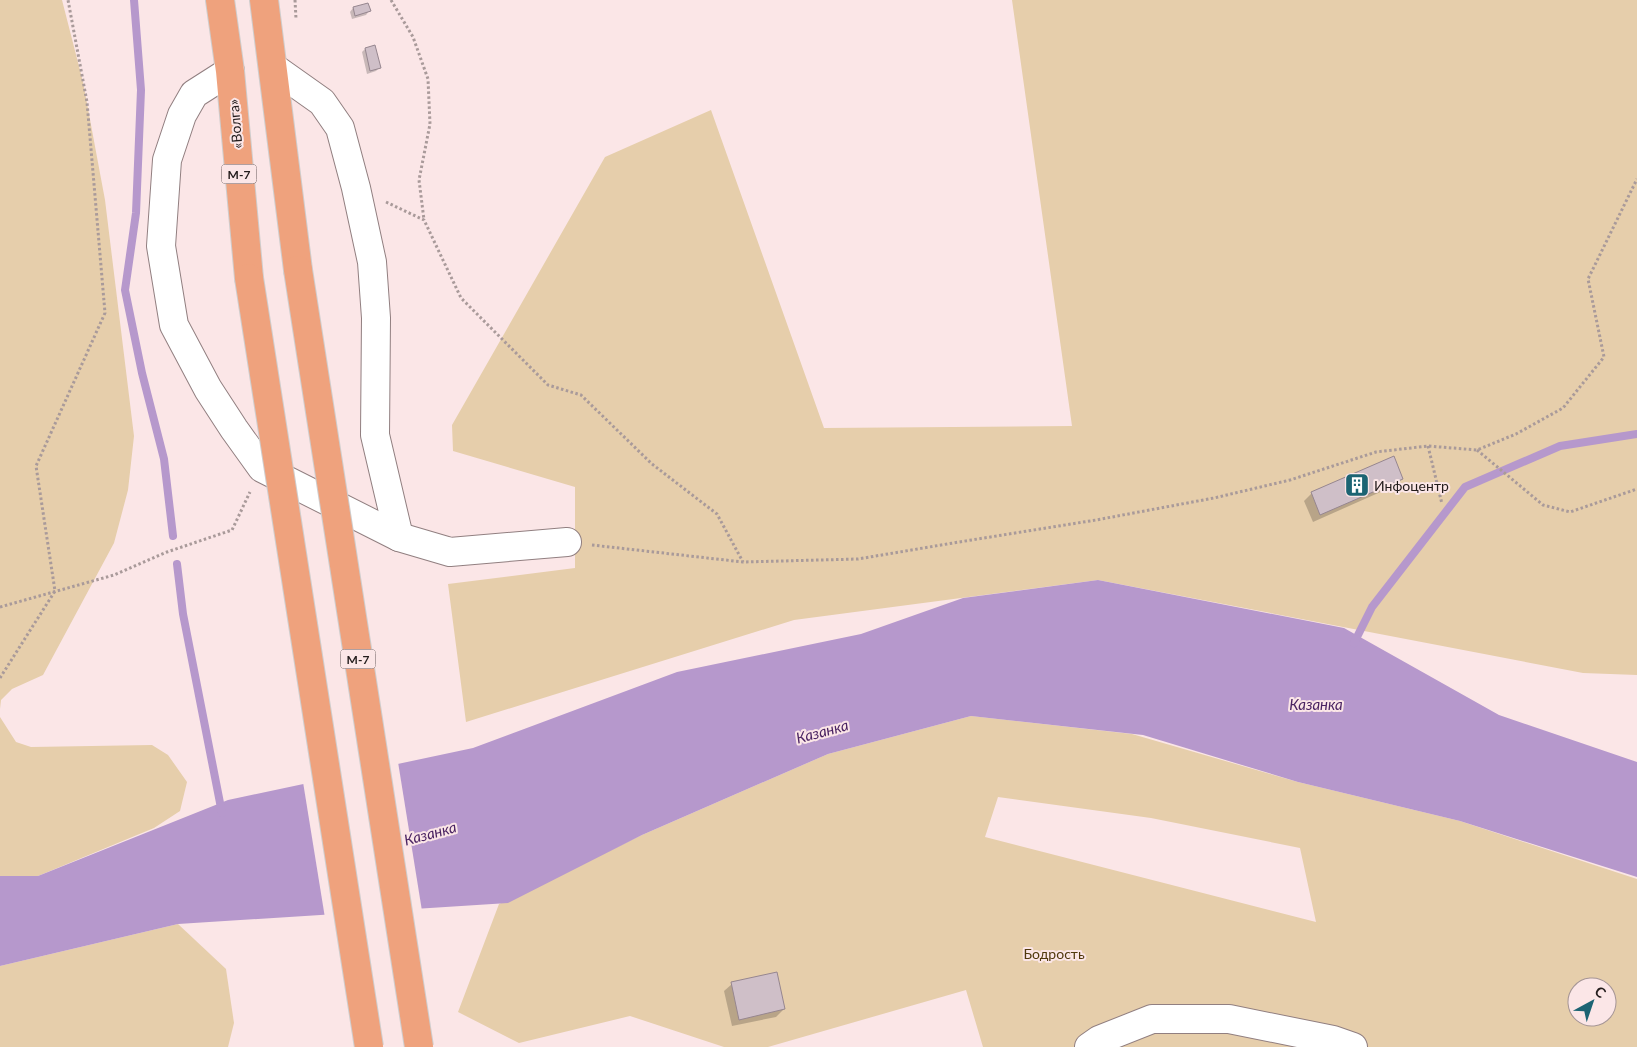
<svg xmlns="http://www.w3.org/2000/svg" width="1637" height="1047" viewBox="0 0 1637 1047" font-family="Lato,sans-serif">
<style>
.green{fill:#e6ceab;fill-rule:evenodd}
.water{fill:#b698cc}
.pier{fill:#fbe6e7}
.shadow{fill:#0003}
.lines{fill:none;stroke-linecap:round;stroke-linejoin:round}
.stream{stroke:#b698cc;stroke-width:8}
.building{fill:#cfbfc8;stroke:#96868f}
.minor-casing{stroke:#917f80;stroke-width:30}
.highway-casing{stroke:#cfcdcd;stroke-width:30}
.path{stroke:#a99a9a;stroke-width:3;stroke-dasharray:2.5 2.5;stroke-linecap:butt}
.minor{stroke:#fff;stroke-width:28}
.highway{stroke:#efa27d;stroke-width:28}
.highway-bridge-casing{stroke:#cfcdcd;stroke-width:30;stroke-linecap:butt}
.highway-bridge{stroke:#efa27d;stroke-width:28}
.labels{text-anchor:middle;dominant-baseline:central;stroke-width:4;stroke-linejoin:round;paint-order:stroke}
.shield{fill:#fbe6e7;stroke:#645959;stroke-width:1}
.shield-label{font-size:12px;font-weight:bold;fill:#231c1c}
.street-label{font-size:14px;fill:#231c1c;stroke:#fbe6e7}
.poi-label{font-size:14px;fill:#231c1c;stroke:#fbe6e7;text-anchor:start}
.park-label{font-size:14px;fill:#51390d;stroke:#fbe6e7}
.water-label{font-size:15px;font-style:italic;fill:#4a2362;stroke:#fbe6e7}
</style>
<rect width="100%" height="100%" fill="#fbe6e7"/>
<g class="green">
<path d="M0,0H62L83,82L105,200L134,436L128,490L114,543L43,675L12,689L1,700L0,709Z"/>
<path d="M1012,0H1637V675L1583,673L1098,580L794,620L466,722L448,584L575,568V487L453,451L452,425L605,157L711,110L824,428L1072,426Z"/>
<path d="M971,716L1132,734L1298,782L1460,821L1637,879V1047H983L966,990L768,1047H724L630,1016L519,1043L458,1012L499,904L642,835L828,754ZM998,797L1151,818L1300,848L1316,922L985,837ZM1577,987H1607V1017H1577Z"/>
<path d="M0,717L16,742L31,747L152,745L168,755L187,782L180,811L154,828L38,876H0Z"/>
<path d="M178,924L226,969L234,1023L228,1047H0V966Z"/>
</g>
<path class="water" d="M1098,580L1344,628L1499,715L1637,762V877L1460,821L1298,782L1143,735L971,716L828,754L642,835L508,903L178,924L0,966V876H38L228,800L473,748L677,672L861,634L963,598Z"/>
<path class="pier" d="M398,762L422,911L325,918L303,782Z"/>
<g class="shadow">
<path d="M353,8L369,11L366,15L352,19L350,12Z"/>
<path d="M365,49L379,68L376,71L367,74L362,52Z"/>
<path d="M1402,478L1394,486L1313,522L1304,501L1312,493Z"/>
<path d="M732,984L784,1009L776,1017L732,1026L724,991Z"/>
</g>
<g class="lines">
<g class="stream">
<path d="M134,0L141,90L136,213L125,290L142,373L164,459L173,536"/>
<path d="M177,564L183,614L222,813"/>
<path d="M1354,643L1372,607L1465,487L1560,446L1637,434"/>
</g>
</g>
<g class="building">
<path d="M368,3L371,11L355,16L353,7Z"/>
<path d="M375,45L381,68L370,71L365,48Z"/>
<path d="M1394,456L1403,479L1320,515L1311,492Z"/>
<path d="M777,972L785,1009L739,1020L731,982Z"/>
</g>
<g class="lines">
<defs>
<g id="minor">
<path d="M274,68L322,102L340,128L356,188L372,262L376,318L375,435L399,537"/>
<path d="M230,71L194,94L182,115L167,160L161,246L174,325L208,389L234,429L262,468L399,537L450,552L567,542"/>
<path d="M1089,1047L1099,1040L1152,1019H1229L1333,1040L1353,1047"/>
</g>
<g id="highway">
<path d="M220,0L230,71L249,278"/>
<path d="M264,0L298,270"/>
</g>
</defs>
<use href="#minor" class="minor-casing"/>
<use href="#highway" class="highway-casing"/>
<g class="path">
<path d="M295,0L296,19"/>
<path d="M391,0L413,37L428,79L430,124L419,180L424,220"/>
<path d="M386,202L424,220L461,298L548,385L581,395L652,464L717,514L743,562"/>
<path d="M1428,446L1442,504"/>
<path d="M1477,450L1543,505L1570,512L1637,489"/>
<path d="M592,545L743,562L858,559L959,542L1096,520L1214,498L1290,480L1376,452L1428,446L1477,450L1516,434L1563,408L1604,357L1588,279L1637,179"/>
<path d="M0,607L114,575L167,552L232,530L250,492"/>
<path d="M0,678L55,591L36,466L105,313L87,102L68,0"/>
</g>
<use href="#minor" class="minor"/>
<use href="#highway" class="highway"/>
<defs>
<g id="highway-bridge">
<path d="M298,270L419,1047"/>
<path d="M249,278L369,1047"/>
</g>
</defs>
<use href="#highway-bridge" class="highway-bridge-casing"/>
<use href="#highway-bridge" class="highway-bridge"/>
</g>
<defs>
<symbol id="building-square" viewBox="-11 -11 22 22"><rect x="-9" y="-9" width="18" height="18" rx="4" fill="#1c6473" stroke="#fbe6e7"/><path d="M-4-6H4V6H1V3H-1V6H-4ZM-2.5-4.3h1.7v1.8h-1.7ZM.8-4.3h1.7v1.8H.8ZM-2.5-1h1.7V.8h-1.7ZM.8-1h1.7V.8H.8Z" fill="#fff"/></symbol>
</defs>
<g fill-rule="evenodd">
<use href="#building-square" x="1343" y="471" width="28" height="28"/>
</g>
<g class="labels">
<g class="shield">
<rect x="221.5" y="164.5" width="35" height="19" rx="4"/>
<rect x="340.5" y="649.5" width="35" height="19" rx="4"/>
</g>
<g class="shield-label">
<text x="239" y="174">М-7</text>
<text x="358" y="659">М-7</text>
</g>
<g class="street-label">
<text transform="translate(235 124) rotate(-95)">«Волга»</text>
</g>
<g class="poi-label">
<text x="1374" y="485">Инфоцентр</text>
</g>
<g class="park-label">
<text x="1054" y="953">Бодрость</text>
</g>
<g class="water-label">
<text x="1316" y="704">Казанка</text>
<text transform="translate(822 731) rotate(-15)">Казанка</text>
<text transform="translate(430 833) rotate(-15)">Казанка</text>
</g>
</g>
<g transform="translate(1592 1002) rotate(40)"><circle r="24" fill="#fbe6e7" stroke="#a59596"/>
<path d="M0-4L9 19L0 12L-9 19Z" fill="#1c6473"/>
<text y="-8" font-size="14" font-weight="bold" text-anchor="middle" fill="#231c1c">С</text>
</g>
</svg>
